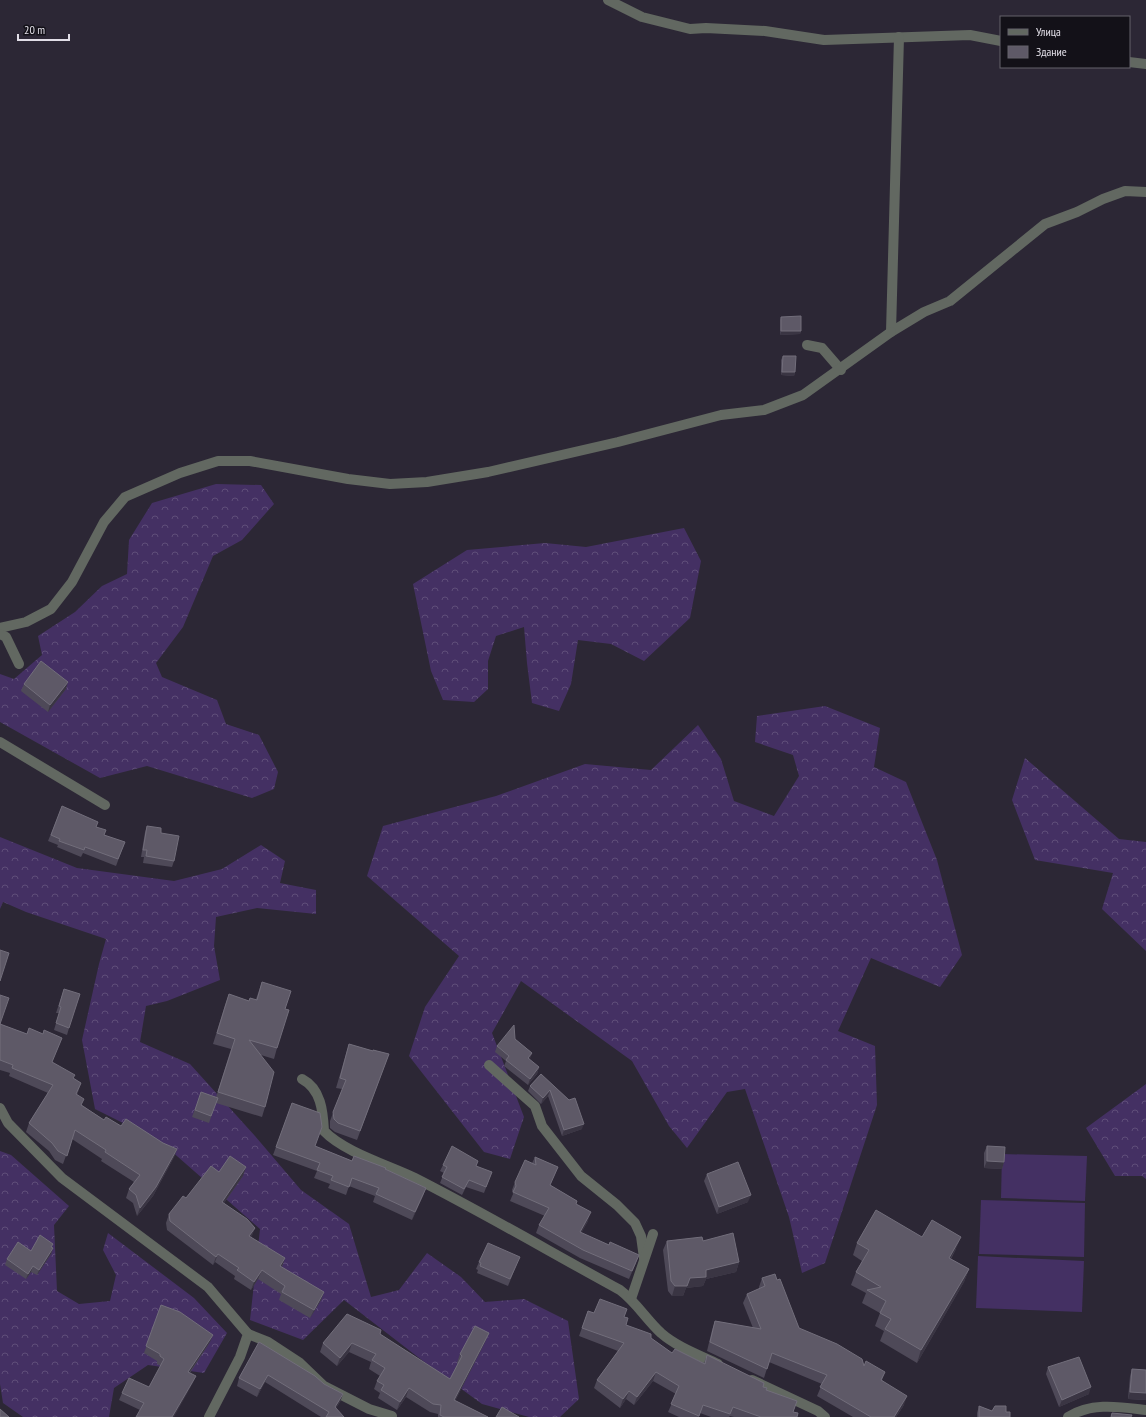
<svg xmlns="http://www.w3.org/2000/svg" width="1146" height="1417" viewBox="0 0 1146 1417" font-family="'PT Sans Narrow',sans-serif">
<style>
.forest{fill:url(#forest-crowns)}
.pitch{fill:#443063}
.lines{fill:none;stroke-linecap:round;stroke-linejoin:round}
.minor{stroke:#626861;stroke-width:10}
.wall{fill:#4e4958}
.shaded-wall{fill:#3a3543}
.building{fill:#5e5967;stroke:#726e7b}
</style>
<defs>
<pattern id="forest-crowns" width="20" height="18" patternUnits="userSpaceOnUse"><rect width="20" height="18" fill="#443063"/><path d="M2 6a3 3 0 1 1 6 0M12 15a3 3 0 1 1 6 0" fill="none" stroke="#5f4e79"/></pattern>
</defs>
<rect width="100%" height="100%" fill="#2c2735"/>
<g class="forest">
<path d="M216,484L261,485L274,504L242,540L213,556L183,627L156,663L162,677L217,700L226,724L259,735L278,772L274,789L252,798L147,766L100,778L0,722V674L14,679L42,655L38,636L75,612L102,586L127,574L129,540L152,503Z"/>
<path d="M684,528L701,561L690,618L644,661L611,644L578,640L571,684L559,711L532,703L527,663L524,627L496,636L488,661V689L474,702L443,700L431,671L413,584L467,550L545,543L586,547Z"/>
<path d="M825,706L880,728L874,767L906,782L937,860L962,955L940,987L871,958L838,1031L875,1046L877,1105L825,1263L802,1273L789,1217L745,1089L727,1092L687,1148L669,1126L632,1061L521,981L492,1033L524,1117L510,1159L484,1152L409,1056L425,1007L459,956L367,876L383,826L496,796L585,764L651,770L698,725L721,759L734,801L774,816L799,776L793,755L755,742L757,716Z"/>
<path d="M1025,758L1119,839L1146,842V951L1102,909L1113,873L1035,860L1012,800Z"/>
<path d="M0,837L77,868L174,881L222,869L261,845L285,861L280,883L316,890V914L257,908L216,917L214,946L220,980L167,1001L146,1006L140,1042L190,1064L255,1136L301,1190L349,1224L371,1297L399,1290L427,1253L461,1277L485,1302L524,1299L568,1321L579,1399L560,1417H529L482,1404L423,1361L344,1300L303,1340L250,1320L260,1229L161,1142L95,1109L82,1040L99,964L106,939L26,912L3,902L0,909Z"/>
<path d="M1146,1084V1179L1142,1176H1115L1086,1128Z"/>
<path d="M0,1151L11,1155L69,1206L54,1225L57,1291L79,1304L110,1301L116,1275L103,1250L108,1233L194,1298L227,1333L204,1373L148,1365L114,1388L109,1417H23L3,1403L0,1384Z"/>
</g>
<g class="pitch">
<path d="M1002,1154L1087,1156L1085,1201L1001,1198Z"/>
<path d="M981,1200L1085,1203L1084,1257L979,1254Z"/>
<path d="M978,1256L1084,1261L1082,1312L976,1308Z"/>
</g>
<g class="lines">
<g class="minor">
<path d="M608,0L642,17L690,29L706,28L765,31L824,40L970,35L1001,41"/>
<path d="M899,37L891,332L924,312L950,301L1045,224L1077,212L1103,199L1125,191L1146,192"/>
<path d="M1129,62L1146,64"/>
<path d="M807,345L822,348L841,370"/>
<path d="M0,628L26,622L51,609L72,582L104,522L125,497L180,473L218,461H250L348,479L390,484L427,482L488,472L618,442L721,415L764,410L803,395L891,332"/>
<path d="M0,634L6,637L19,664"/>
<path d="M0,742L105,805"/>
<path d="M489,1065L535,1106L542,1126L581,1176L617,1205L635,1223L641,1236L644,1258"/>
<path d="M302,1079C321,1089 323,1111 324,1131C344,1152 388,1165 415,1178C484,1213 552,1253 620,1290C636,1302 646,1319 661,1333C677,1347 699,1355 718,1364"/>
<path d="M0,1108L8,1123L62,1178L208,1287L248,1334L240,1357L209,1417"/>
<path d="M631,1299L653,1234"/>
<path d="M248,1334L268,1342L300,1363L324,1386L369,1409L392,1416"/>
<path d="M752,1380L818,1411L825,1417"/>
<path d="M1068,1417C1092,1402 1120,1407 1146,1410"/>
</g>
</g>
<g class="wall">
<path d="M781,317L801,331L800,334L780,335V320Z"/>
<path d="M783,356L795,372L794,376L781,375V360Z"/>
<path d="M24,684L66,689L48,712L21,691Z"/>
<path d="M62,806L96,827L104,835L125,842L116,866L83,853L81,857L57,847L58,845L48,841Z"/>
<path d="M147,826L161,833L174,861L172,867L143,863L144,857H141L145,832Z"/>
<path d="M262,982L285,1009L277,1048L274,1059L261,1055L265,1107L262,1117L216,1103L209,1123L192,1117L201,1092L216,1097L231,1049L213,1044L225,1005L229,994L249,1001L256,999Z"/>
<path d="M64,989L69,1028L67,1035L54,1030L59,1013H56Z"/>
<path d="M0,1024L27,1034H43L62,1038L52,1062L73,1079L81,1083L77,1095L82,1105L104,1120L177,1149L174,1157L153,1196L137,1216L133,1203L126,1198L129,1189L134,1182L101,1161L102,1159L72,1139L63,1164L55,1160L49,1151L26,1132L29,1123L48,1093L9,1076L10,1073L0,1070Z"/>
<path d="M515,1039L532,1053L529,1060L539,1067L537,1074L528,1085L504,1066L506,1061L495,1052L497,1046Z"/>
<path d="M349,1044L373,1051L389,1054L357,1140L335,1132L330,1128V1121L342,1089L336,1088L346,1054Z"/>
<path d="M541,1074L582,1129L562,1136L548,1096L541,1104L528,1091L530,1086Z"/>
<path d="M292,1103L315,1146L352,1161L385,1169L426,1188L423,1196L412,1220L373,1202L375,1196L349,1186L346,1195L328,1188L330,1184L314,1178L317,1171L273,1155Z"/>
<path d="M987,1146L1004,1162L1002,1169L984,1168V1153Z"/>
<path d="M535,1157L558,1167L550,1185L577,1201L576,1204L588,1221L581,1233L636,1263L629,1279L580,1258L536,1233L539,1225L545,1216L510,1201L513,1194L512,1190L515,1182L532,1163Z"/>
<path d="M443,1165L476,1167L492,1172L484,1193L466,1187L462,1195L440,1183L444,1173L440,1171Z"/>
<path d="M219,1172L243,1176L224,1203L255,1228L251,1237L281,1267L324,1292L321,1300L310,1318L279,1300L281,1294L258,1279L251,1290L234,1279L235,1276L215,1262L213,1265L167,1230L166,1223L169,1214Z"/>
<path d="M707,1174L748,1202L717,1214L704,1181Z"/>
<path d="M922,1237L956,1249L951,1259L969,1269L964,1282L917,1363L880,1341L884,1331L875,1326L880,1313L862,1303L866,1293L851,1285L856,1272L862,1261L853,1255L857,1243Z"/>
<path d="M667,1241H703L739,1262L736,1272L706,1279L703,1286L686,1288L683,1296H672L668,1291L663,1250Z"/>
<path d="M52,1247L53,1248L51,1254L37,1275L31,1272L26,1279L5,1265L7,1259L31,1251Z"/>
<path d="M479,1262L517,1264L508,1286L477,1273L478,1270L476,1269Z"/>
<path d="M762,1278L799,1328L864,1366L885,1372L882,1380L904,1405L896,1417H853L817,1396L822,1384L769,1362L764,1378L707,1351L712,1330L715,1321L753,1328L743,1303L747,1294L759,1289V1287Z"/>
<path d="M161,1305L210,1342L190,1373L193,1383L140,1410L119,1400L122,1393L149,1387L161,1366L157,1364V1361L144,1353Z"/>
<path d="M588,1311L594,1313L624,1317L626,1325L651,1338L672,1353L704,1363L707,1355L763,1387L793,1412L797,1417H734L730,1416L729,1417H711L700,1413L699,1417H679L668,1412L676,1394L653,1381L634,1405L626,1399L620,1408L594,1388L597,1380L618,1351L579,1336Z"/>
<path d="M489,1333L485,1342L455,1401L488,1417H438V1414L430,1412L406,1397L397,1410L378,1398L380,1393L374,1389L377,1381L380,1376L369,1369L371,1362L349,1352L337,1366L320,1352L323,1343L380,1334L450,1379L458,1364L457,1363L460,1354Z"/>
<path d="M259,1342L324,1384L343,1394L340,1402L336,1408L344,1417H321L265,1382L257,1397L237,1386L239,1378Z"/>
<path d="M1048,1367L1089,1394L1059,1407L1046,1374Z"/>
<path d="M1132,1369L1146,1370V1400L1128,1399L1130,1376Z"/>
<path d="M979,1406L992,1411L1006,1412L1010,1417H977V1413Z"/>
</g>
<g class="shaded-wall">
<path d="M781,331H801L800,334L780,335Z"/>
<path d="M782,372H795L794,376L781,375Z"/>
<path d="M68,682L66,689L48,712L50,705Z"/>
<path d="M532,1053L530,1059L526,1065L528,1058Z"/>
<path d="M539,1067L537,1074L528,1085L530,1079Z"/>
<path d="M81,1083L78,1092L72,1103L76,1094Z"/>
<path d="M550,1090L548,1096L541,1104L543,1098Z"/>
<path d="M584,1124L582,1129L562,1136L564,1130Z"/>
<path d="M177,1149L174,1157L153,1196L137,1216L140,1208Z"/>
<path d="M987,1161L1004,1162L1002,1169L984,1168Z"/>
<path d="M246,1167L243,1176L219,1210L222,1202Z"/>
<path d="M426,1188L423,1196L412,1220L415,1212Z"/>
<path d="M751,1195L748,1202L717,1214L719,1207Z"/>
<path d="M591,1212L588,1221L577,1241L580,1232Z"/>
<path d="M255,1228L252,1236L246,1244L249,1236Z"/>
<path d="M961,1237L956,1249L944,1270L949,1258Z"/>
<path d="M53,1248L51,1254L37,1275L39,1270Z"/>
<path d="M218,1254L215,1262L213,1265L216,1257Z"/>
<path d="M639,1255L636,1263L629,1279L632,1271Z"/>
<path d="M285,1258L282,1267L277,1275L280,1266Z"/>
<path d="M739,1262L736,1272L706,1279L703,1286L686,1288L683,1296H672L675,1286L706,1270Z"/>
<path d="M33,1266L31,1272L26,1279L28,1274Z"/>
<path d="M969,1269L964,1282L917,1363L921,1350Z"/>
<path d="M262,1270L258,1279L251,1290L254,1282Z"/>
<path d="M324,1292L321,1300L310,1318L314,1310Z"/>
<path d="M489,1333L485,1342L451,1409L454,1400Z"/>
<path d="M213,1335L210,1342L185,1379L188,1372Z"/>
<path d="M352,1343L349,1352L337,1366L340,1358Z"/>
<path d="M656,1372L653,1381L634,1405L637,1397Z"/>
<path d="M268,1375L265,1382L257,1397L260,1389Z"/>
<path d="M196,1376L193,1383L174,1417H172Z"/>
<path d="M1091,1387L1089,1394L1059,1407L1062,1400Z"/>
<path d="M409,1388L406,1397L397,1410L400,1402Z"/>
<path d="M629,1391L626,1399L620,1408L623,1399Z"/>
<path d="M1130,1392L1146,1393V1400L1128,1399Z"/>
<path d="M343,1394L340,1402L332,1415L335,1407Z"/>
<path d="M907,1396L904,1405L896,1417H894Z"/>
</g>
<g class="building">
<path d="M801,316V331H781V317Z"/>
<path d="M783,356H796L795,372H782Z"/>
<path d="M41,661L68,682L50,705L24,684Z"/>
<path d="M62,806L98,822L96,827L106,830L104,835L125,842L118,859L85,847L84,850L59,841L60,839L51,835Z"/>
<path d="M147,826L161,828V833L179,836L174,861L146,856L147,850H143Z"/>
<path d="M0,950L9,953L0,981Z"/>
<path d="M262,982L291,991L285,1009L289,1010L277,1048L249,1040L274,1072L265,1107L218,1092L235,1039L217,1033L229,994L249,1001L250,998L257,1000Z"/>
<path d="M64,989L80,994L69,1028L56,1023L61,1007L59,1006Z"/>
<path d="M0,995L9,998L0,1024Z"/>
<path d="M0,1024L27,1034L29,1028L43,1034L44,1030L62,1038L52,1062L75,1075L73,1078L81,1083L76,1094L84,1099L81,1105L104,1120L106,1117L121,1126L126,1119L163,1143L177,1149L156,1187L140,1208L136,1195L129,1189L140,1175L105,1152L106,1150L75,1130L67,1156L58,1151L52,1143L29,1123L53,1085L12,1068L13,1065L0,1060Z"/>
<path d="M514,1025L515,1039L532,1053L528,1058L539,1067L530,1079L506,1060L509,1056L497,1046Z"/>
<path d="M349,1044L373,1051V1050L389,1054L360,1131L338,1123L334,1119L333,1112L346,1080L340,1078Z"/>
<path d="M541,1074L569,1100L575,1098L584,1124L564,1130L550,1090L543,1098L530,1086Z"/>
<path d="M201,1092L218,1098L211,1116L195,1110Z"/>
<path d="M292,1103L320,1113L322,1127L315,1146L352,1161L354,1156L386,1168L385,1169L426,1188L415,1212L376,1194L379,1188L352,1178L349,1187L331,1180L333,1176L317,1170L320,1163L276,1147Z"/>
<path d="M452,1146L478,1161L476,1166L492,1172L486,1187L469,1180L464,1189L442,1177L447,1167L443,1165Z"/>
<path d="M987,1146L1005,1147L1004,1162L987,1161Z"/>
<path d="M230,1156L246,1167L222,1202L247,1219L255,1228L249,1236L285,1258L280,1266L324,1292L314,1310L282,1292L285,1286L262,1270L254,1282L237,1270L239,1268L218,1254L216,1257L170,1221L169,1214L183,1196L186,1198L211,1166L219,1172Z"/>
<path d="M535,1157L558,1167L550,1185L577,1201L576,1204L591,1212L580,1232L609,1245L610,1242L639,1255L632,1271L583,1250L539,1225L549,1208L513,1192L516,1186L515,1182L525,1160L536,1165Z"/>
<path d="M738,1162L751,1195L719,1207L707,1174Z"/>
<path d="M876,1210L922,1237L932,1220L961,1237L949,1258L969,1269L921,1350L885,1329L891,1319L880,1313L886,1301L867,1290L881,1287L856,1272L869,1250L857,1243Z"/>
<path d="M733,1233L739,1262L706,1270V1277L690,1278L687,1286H675L671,1281L667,1241L702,1237L703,1241Z"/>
<path d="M40,1235L53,1244L51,1247L53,1248L39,1270L33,1266L28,1274L7,1259L18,1242L31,1251Z"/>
<path d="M488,1243L520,1257L510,1279L480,1266L481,1263L479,1262Z"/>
<path d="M775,1274L777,1280L780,1279L799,1328L837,1344L862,1359L864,1366L866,1361L885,1372L881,1380L907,1396L894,1417H871L820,1387L827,1375L772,1353L767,1369L710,1342L715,1321L761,1329L747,1294L765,1286L762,1278Z"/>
<path d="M600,1299L627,1309L624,1317L628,1318L626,1325L651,1334V1338L672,1353L675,1349L705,1364L707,1355L764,1383L763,1387L767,1388L766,1390L797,1401L793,1412L798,1413L797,1417H761L733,1407L730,1414L703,1405L699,1416L671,1404L679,1386L656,1372L637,1397L629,1391L623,1399L597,1380L624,1343L582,1328L588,1311L594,1313Z"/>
<path d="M161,1305L180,1312L213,1335L188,1372L196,1376L172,1417H136L144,1403L122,1393L129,1378L149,1387L164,1359L160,1356V1354L146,1346Z"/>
<path d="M347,1314L381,1330L380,1334L450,1379L462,1356L460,1354L475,1326L489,1333L454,1400L488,1417H444L440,1415L441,1405L433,1404L409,1388L400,1402L381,1390L384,1385L377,1381L385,1368L372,1360L376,1354L352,1343L340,1358L323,1343Z"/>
<path d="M259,1342L315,1376L324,1384L343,1394L335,1407L344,1417H326L329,1412L268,1375L260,1389L239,1378Z"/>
<path d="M1079,1357L1091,1387L1062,1400L1048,1367Z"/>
<path d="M1132,1369L1146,1370V1393L1130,1392Z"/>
<path d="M979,1406L992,1411L995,1406H1006V1412H1010V1417H979Z"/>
<path d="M502,1407L519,1417H496Z"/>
<path d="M0,1409L9,1417H0Z"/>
<path d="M1112,1413L1132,1415L1131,1417H1111Z"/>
</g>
<rect x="1000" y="16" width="130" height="52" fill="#131118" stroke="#65636b"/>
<rect x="1008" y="29" width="20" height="6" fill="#626861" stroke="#65636b"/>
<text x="1036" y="36" font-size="12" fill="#e1dee7">Улица</text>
<rect x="1008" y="46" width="20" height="12" fill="#5e5967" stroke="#65636b"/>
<text x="1036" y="56" font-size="12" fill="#e1dee7">Здание</text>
<path d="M18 34v6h51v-6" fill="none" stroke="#e1dee7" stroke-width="2"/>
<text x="24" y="34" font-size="12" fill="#e1dee7" stroke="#131118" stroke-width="3" paint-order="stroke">20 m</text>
</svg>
